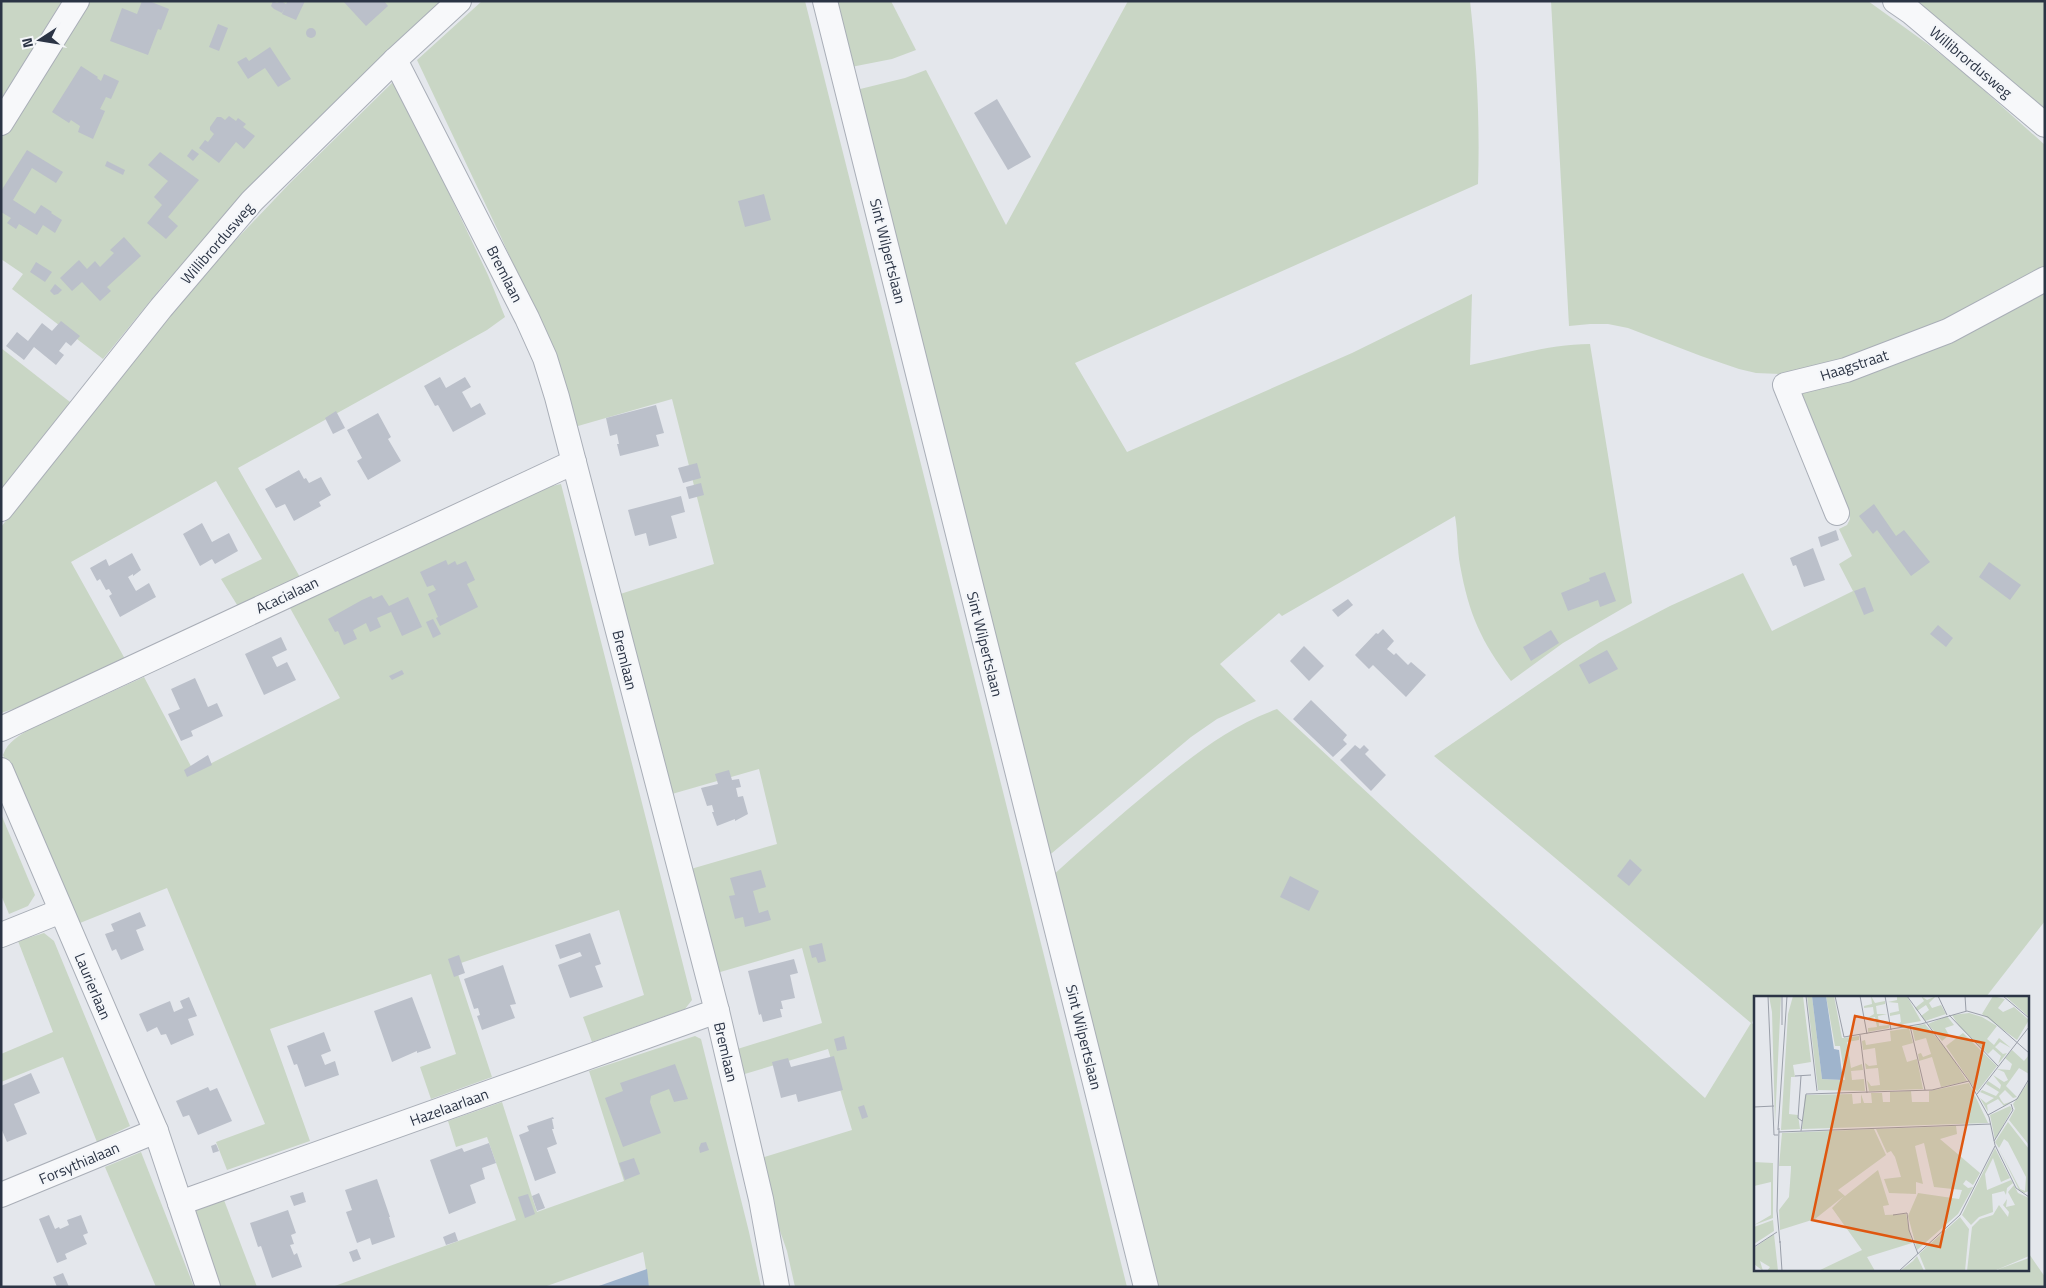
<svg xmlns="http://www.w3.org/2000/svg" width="2046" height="1288" viewBox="0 0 2046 1288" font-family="'Titillium Web',sans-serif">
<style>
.green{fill:#c9d6c5}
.water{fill:#9fb4cc}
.building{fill:#bbc0ca}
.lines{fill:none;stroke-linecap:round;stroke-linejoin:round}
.minor-casing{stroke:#a9aeb7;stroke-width:26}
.minor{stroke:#f7f8fa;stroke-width:24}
.labels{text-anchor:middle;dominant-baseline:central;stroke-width:4.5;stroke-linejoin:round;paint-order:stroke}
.street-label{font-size:15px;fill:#2b3445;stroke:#f4f6f9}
.inset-road{fill:none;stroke:#9a9fa9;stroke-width:1}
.view{fill:#df570f;fill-opacity:0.15;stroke:#df570f;stroke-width:2.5}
.inset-edge{fill:none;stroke:#2b3445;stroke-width:2.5}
</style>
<rect width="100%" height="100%" fill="#e4e7ec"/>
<g class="green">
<path d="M1,1H62L1,99Z"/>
<path d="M85,1H448L225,216L164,284L103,359L12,289L23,274L1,259V138Z"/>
<path d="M482,1H805L1127,1287H795L787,1251L765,1188L758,1159L852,1130L828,1049L738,1076L731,1051L822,1023L802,948L710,975L684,871L777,844L759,769L665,796L614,596L714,564L672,399L571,428L550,347L501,237L417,60Z"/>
<path d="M829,1H891L916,50L892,59L846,68Z"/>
<path d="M1128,1H1470C1477,63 1480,123 1478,184L1075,363L1127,452L1352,353L1472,294L1470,365C1509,357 1550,344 1590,344L1632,603L1563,643L1511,681C1481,641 1469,615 1460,565C1457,549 1458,532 1455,516L1282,616L1279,613L1220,664L1256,701L1217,719L1191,737L1046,858L852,91L905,78L926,70L1006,225Z"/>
<path d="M1551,1H1868L1929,45L1968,76L2045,145V266L2007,289L1920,332L1800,375L1756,373L1739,369L1701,356L1628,328L1608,324H1590L1569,326Z"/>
<path d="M1905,1H2045V115Z"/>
<path d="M395,80L488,275L505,317L487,330L238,468L301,579L239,608L221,579L262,559L216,481L71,562L125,659L19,707L1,713V527L147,340L213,264L291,182Z"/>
<path d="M2045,288V921L1986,997H1755V1015L1752,1023L1755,1026V1269H2027V1251L2045,1277V1287H1154L1051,877C1084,847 1118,817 1152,789C1194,755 1226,728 1277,709L1412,834L1705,1098L1751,1023L1434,756L1599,643L1670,606L1743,573L1772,631L1853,591L1839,564L1852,556L1839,529L1847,525L1850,519L1849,512L1804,405L1801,392L1889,366L1964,332Z"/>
<path d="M1,348L70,402L1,491Z"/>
<path d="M561,484L692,1000L685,1009L592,1042L583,1017L644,995L619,910L455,965L492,1077L431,1099L420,1067L456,1054L431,974L270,1029L310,1141L227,1170L216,1142L265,1124L167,888L75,925L3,755C8,741 20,735 32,728L144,677L194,772L340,698L290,608L529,495L548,487Z"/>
<path d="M1,814L35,895L28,906L9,914L1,895Z"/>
<path d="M44,933L54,941L130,1126L97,1142L63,1057L1,1082V1054L53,1032L18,941Z"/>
<path d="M695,1036L701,1039L749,1232L761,1287H649L643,1252L544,1287H332L516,1220L487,1137L456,1147L448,1121L502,1102L537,1212L624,1181L589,1071Z"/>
<path d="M141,1152L194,1287H156L105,1167Z"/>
<path d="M224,1200L257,1287H219L191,1212Z"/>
</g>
<path class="water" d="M647,1269L649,1287H596Z"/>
<g class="building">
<path d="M142,1H149L169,9L161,30L158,29L148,55L110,41L122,8L137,14Z"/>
<path d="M273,1L277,3L281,1L286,4L288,1H305L296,20L282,14L285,7L282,13L274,9L271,6Z"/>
<path d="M343,1H384L388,6L366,26Z"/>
<path d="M218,24L228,28L219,51L209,47Z"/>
<circle cx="311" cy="33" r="5"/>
<path d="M270,47L291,79L278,87L265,68L248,79L237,62L246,57L249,61Z"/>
<path d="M81,66L98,77L97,78L101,81L104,74L119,81L111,99L106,97L100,109L105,111L93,139L78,132L80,126L71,120L69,123L52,112Z"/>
<path d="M997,99L1031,157L1008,170L974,113Z"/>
<path d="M229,116L236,121L238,118L246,124L243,127L255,136L244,149L236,142L219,163L199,148L205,140L208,142L214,134L210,130V127L217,117H221L225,120Z"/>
<path d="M192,149L199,154L193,161L187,156Z"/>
<path d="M27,150L63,172L56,183L32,168L13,200L35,214L41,205L52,212L51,213L62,220L55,233L43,225L37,235L19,224L16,229L7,223L11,218L1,212V191Z"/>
<path d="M160,152L199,180L168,217L178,226L166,239L147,223L162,205L154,197L168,181L148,165Z"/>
<path d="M107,161L125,170L123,175L105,166Z"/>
<path d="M764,194L771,220L745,227L738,201Z"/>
<path d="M124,237L141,256L107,287L111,291L100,301L82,282L72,291L60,278L79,260L87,269L95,261L100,267L114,253L110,250Z"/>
<path d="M36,262L52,272L45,282L30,272Z"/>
<path d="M55,284L62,290L58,294L54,295L50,291Z"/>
<path d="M61,321L80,336L71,346L66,342L59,351L64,355L56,365L34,347L24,360L6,346L17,332L28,341L42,323L52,331Z"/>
<path d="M440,377L446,388L465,377L471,387L462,392L471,408L480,403L486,414L453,432L438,405L435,406L424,386Z"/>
<path d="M656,405L664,433L656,435L659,446L620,456L617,444H619L617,434L610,436L606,418Z"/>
<path d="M336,411L345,428L333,434L325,418Z"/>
<path d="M378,413L391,437L388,439L401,461L368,480L357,461L362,458L347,430Z"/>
<path d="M697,463L701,478L683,483L678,468Z"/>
<path d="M299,470L304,479L306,478L309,483L321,477L331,495L319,502L321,506L294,521L285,504L276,508L265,489Z"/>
<path d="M701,483L704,495L689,499L686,487Z"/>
<path d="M681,496L685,512L671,516L677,538L649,546L646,533L635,536L628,510Z"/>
<path d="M1874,504L1896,536L1904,530L1930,562L1911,576L1877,530L1873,534L1859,516Z"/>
<path d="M202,523L212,542L229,533L238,551L215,564L212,559L200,566L183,534Z"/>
<path d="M1836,530L1839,540L1821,547L1818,537Z"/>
<path d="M1813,548L1825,580L1804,587L1796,565L1793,566L1790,558Z"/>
<path d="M132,553L141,570L133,576V574L128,577L136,591L149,583L156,597L120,617L109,596L112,594L109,589L106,590L100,579L97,581L90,568L106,559L109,566Z"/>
<path d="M446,560L448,565L455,561L457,565L466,561L475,580L467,584L478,607L440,626L436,618L438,617L428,594L436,590L433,585L427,587L420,572Z"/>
<path d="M1989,562L2021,585L2010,600L1979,577Z"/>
<path d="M1605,572L1616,601L1600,607L1598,600L1568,611L1561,593L1590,581L1589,578Z"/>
<path d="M1865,587L1874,611L1864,615L1854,591Z"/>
<path d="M382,595L389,606L408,597L422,627L402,636L391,612L377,618L381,627L370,632L366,623L353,630L357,639L344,645L338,631L335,632L328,619L362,600L371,596L373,599Z"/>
<path d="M1348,599L1353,605L1338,617L1332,610Z"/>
<path d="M433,619L441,634L433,638L426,622Z"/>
<path d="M1938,625L1953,638L1946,647L1930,634Z"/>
<path d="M1383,629L1394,641L1387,649L1394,655L1396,653L1408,665L1411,662L1426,675L1406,697L1373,665L1369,669L1355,655L1376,633L1378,634Z"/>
<path d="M1551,630L1559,643L1531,661L1523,647Z"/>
<path d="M281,637L287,650L272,657L277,667L287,662L296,680L264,695L245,654Z"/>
<path d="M1304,646L1324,666L1309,681L1290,661Z"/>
<path d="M1607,650L1618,669L1589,684L1579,665Z"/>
<path d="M402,670L404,674L392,680L389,676Z"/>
<path d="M195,678L208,707L217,703L223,716L191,731L193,736L181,741L168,714L180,709L171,689Z"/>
<path d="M1311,700L1347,735L1343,740L1347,744L1333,757L1293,719Z"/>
<path d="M1355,745L1360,749L1364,745L1369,750L1365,754L1386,775L1371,791L1340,760Z"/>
<path d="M208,755L212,765L187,777L184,770Z"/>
<path d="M729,770L732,780L739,779L741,787L736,788L738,797L743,796L748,814L735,821V819L717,826L712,812H714L712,805L707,806L701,788L718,784L715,774Z"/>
<path d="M1630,859L1642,870L1629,886L1617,876Z"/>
<path d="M761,870L766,887L753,891L759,913L768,910L771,920L745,927L743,917L735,919L729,896L735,895L730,878Z"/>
<path d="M1290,876L1319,891L1309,911L1280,897Z"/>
<path d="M140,912L146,926L136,930L144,950L121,960L116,949L112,951L105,934L114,931L111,924Z"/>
<path d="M590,933L601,964L595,966L603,987L570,998L558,965L582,956L580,952L560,959L555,945Z"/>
<path d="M822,943L826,961L818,963L816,957L812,958L809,946Z"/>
<path d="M459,955L465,973L454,977L448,959Z"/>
<path d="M794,959L798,973L790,975L795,998L781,1001L783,1009H780L782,1017L763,1022L761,1014L759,1015L748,971Z"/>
<path d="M503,965L516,1004L510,1005L515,1018L482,1030L477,1016L480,1015L478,1008L474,1009L464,979Z"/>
<path d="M189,997L197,1016L188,1019L194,1035L171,1045L166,1034L161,1035L157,1027L147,1032L139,1014L170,1001L174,1012L183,1008L180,1001Z"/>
<path d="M412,997L431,1048L417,1053V1051L392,1062L374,1011Z"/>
<path d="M324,1032L331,1051L321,1055L325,1065L335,1061L339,1075L305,1087L297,1064L294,1065L287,1046Z"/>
<path d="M844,1036L847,1049L837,1051L834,1039Z"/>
<path d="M834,1056L843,1090L798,1102L796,1094L781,1098L772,1062L788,1058L791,1067Z"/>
<path d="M675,1064L688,1099L674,1102L669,1089L651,1096L650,1102L661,1133L623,1147L605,1098L623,1091L620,1083Z"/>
<path d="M31,1073L40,1093L14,1104L27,1134L7,1142L1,1128V1086Z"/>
<path d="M208,1087L210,1091L217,1088L232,1121L198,1135L189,1115L183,1117L176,1101Z"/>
<path d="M864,1105L868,1117L862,1119L858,1107Z"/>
<path d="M553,1117L554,1119H552L554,1129H552L557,1144L547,1148L556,1173L535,1181L519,1135L529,1131L527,1126Z"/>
<path d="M706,1142L709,1150L700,1153L699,1148L701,1143Z"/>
<path d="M489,1143L496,1163L482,1168L485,1179L470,1185L476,1203L449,1214L430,1160L462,1148L464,1152Z"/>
<path d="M216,1144L219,1151L213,1153L211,1146Z"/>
<path d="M634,1158L640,1174L625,1180L619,1163Z"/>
<path d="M377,1179L390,1217H389L395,1237L372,1245L370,1238L357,1243L346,1212L352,1210L345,1190Z"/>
<path d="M303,1192L306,1202L294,1206L290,1196Z"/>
<path d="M539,1193L545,1208L537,1211L532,1196Z"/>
<path d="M528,1194L535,1214L525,1218L518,1197Z"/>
<path d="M288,1210L296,1233L291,1235L294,1244L290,1245L294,1255L297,1253L302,1267L272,1278L261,1246L258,1247L250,1223Z"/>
<path d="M49,1215L55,1229L59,1227L60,1229L69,1225L67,1220L81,1215L88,1233L83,1235L87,1244L65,1254L67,1259L57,1263L39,1219Z"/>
<path d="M455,1232L458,1241L446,1245L443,1237Z"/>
<path d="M357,1249L361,1259L353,1262L349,1252Z"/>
<path d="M63,1273L69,1287H57L53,1277Z"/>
</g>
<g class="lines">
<defs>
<g id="minor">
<path d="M825,1L1146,1287"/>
<path d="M1895,1L1911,12L2045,125"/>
<path d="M395,60L527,318L545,358L557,397L717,1011L761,1199L777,1287"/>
<path d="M1,123L77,1"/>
<path d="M1,509L161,308L252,201L395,60L459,1"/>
<path d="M1837,513L1785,385L1846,370L1948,331L2045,279"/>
<path d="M1,729L574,462"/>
<path d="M1,770L156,1131L208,1287"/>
<path d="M1,935L61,911"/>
<path d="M1,1195L156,1131"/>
<path d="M180,1203L717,1011"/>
</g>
</defs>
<use href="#minor" class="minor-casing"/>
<use href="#minor" class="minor"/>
</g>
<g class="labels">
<g class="street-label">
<text transform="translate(1971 62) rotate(40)">Willibrordusweg</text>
<text transform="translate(217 243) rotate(-49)">Willibrordusweg</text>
<text transform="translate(888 251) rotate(76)">Sint Wilpertslaan</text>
<text transform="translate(505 274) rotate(63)">Bremlaan</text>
<text transform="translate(1854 365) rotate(-18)">Haagstraat</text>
<text transform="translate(287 595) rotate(-25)">Acacialaan</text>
<text transform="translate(985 644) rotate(76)">Sint Wilpertslaan</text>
<text transform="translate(625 660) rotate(76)">Bremlaan</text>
<text transform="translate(93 986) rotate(67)">Laurierlaan</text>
<text transform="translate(1084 1037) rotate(76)">Sint Wilpertslaan</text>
<text transform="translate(726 1052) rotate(77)">Bremlaan</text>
<text transform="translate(449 1107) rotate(-20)">Hazelaarlaan</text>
<text transform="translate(79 1163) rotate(-23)">Forsythialaan</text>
</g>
</g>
<g transform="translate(1754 996)">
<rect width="275" height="275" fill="#e4e7ec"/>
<path d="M15,0H27L21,127L18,16ZM39,0H49L57,66L39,69L41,81H37L35,118L44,119L46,133L27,134L34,18ZM53,0H58L68,83L91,84L86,50H81L72,0H80L88,42L105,40V44L93,46L97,72L108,68L109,74L97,75L98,84L110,83L111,95L64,94ZM117,0L121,7L131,5V8L122,10L123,18H133L124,20L125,30L135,29V32L114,36V32L123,31L121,21L112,23L120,18L119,11L110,12V10L118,8ZM143,0H153L167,25L139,30L147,26L146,18L136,20V17L145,15L144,7L134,6L143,4ZM167,0L173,4L182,0L175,7L178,12L187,9L192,18L171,25L167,20L175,14L172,9L163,15L161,12L170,5ZM239,0L251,3L244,12L249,16L260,11L275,24L263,44L228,18ZM251,0H275V21ZM215,17L228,21L243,30L233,43L240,49L245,42L257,52L246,46L241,51L249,58L253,57L244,68L247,60L239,53L234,58L205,30L198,19ZM193,20L200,29L191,32L195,39L188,45L174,28ZM171,28L196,58L213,85L187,91L178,61L165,65L164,58L167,57L169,61L177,58L172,42L161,45L158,31ZM155,32L159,47L148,50L153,66L163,63L169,93L115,95L113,84L117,90L126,89L124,72L112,73L111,67L115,70L123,69L121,52L109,54L108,45L111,44L112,49L137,45L136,35ZM209,37L243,70L223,96L192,50ZM258,54L270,65L275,59V78L265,72L252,90L263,101L259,102L251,94L245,100L247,104L250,108L259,105L250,110L244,103L233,109L234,116L226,102L232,107L240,102L226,96L228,94L242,100L245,96L232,88L234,85L246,93L247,89L239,79L250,86L254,84L250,76L243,73L256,74L258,68L251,62ZM275,85V149L255,124L261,113L259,108ZM215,87L234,127L48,133L51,99L98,98L99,108L107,107V98L110,107H118L117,97H128L129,106H136V96L157,95L158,106H175V95ZM256,110L258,113L241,144L236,119ZM254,126L275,153V195L270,197L265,194L245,153L266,193L271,195L272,181L254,146L250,143L245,152L241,146ZM202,130L203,138L186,143L226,177L219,189L212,184L209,188L214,192L219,191L204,218L163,254L154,220L164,197L205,203L208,194L180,191L170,147L161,150L169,188L162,186V198L135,197L130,183L147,181L141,161L137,155L133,157L122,133ZM120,133L132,159L84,194L91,200L124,174L135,209L129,210L131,219L152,218L158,247L113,261L121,275H64L108,254L78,212L90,200L61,223L26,234L25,214L35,201L37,173V170H25L28,137ZM241,152L256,182L247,186L239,162L231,178L233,194L257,184L259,187L253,192L252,199L250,195L238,198L239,216L225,221L217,229L208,219ZM0,166L19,167V222L0,229L17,219V186L0,190ZM260,189L264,197L275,202V260L240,275H213L218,231L226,223L239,219L245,209L254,221L255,216L249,209L253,203L252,211L261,209L254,196ZM206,221L215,233L211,275H172L165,258ZM19,224L20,235L0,248V231ZM20,238L24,275H13L16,271L6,265L9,275L0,268V252ZM163,260L170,275H146L159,265ZM275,262V275H242L245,273Z" fill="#c9d6c5"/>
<path d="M58,0H72L80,53L85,54L89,84L68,83Z" fill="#9fb4cc"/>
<path class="inset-road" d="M14,0L20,139H24M28,0V29M52,0L63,95M81,0L90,41L167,28L213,15L234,21L275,57M106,0L113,38M131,0L137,34M153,0L215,85L235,121L241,149L262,192L275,201M184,0L193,19M211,0L212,15M249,0L275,22M195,19L244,70M156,30L171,94M106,39L113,97M41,80L57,79M47,80L44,122L48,125M223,98L275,31M0,111L20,110M234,119L263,103L275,83M25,132L23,215L26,247M24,134L33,0M47,135L52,98L178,94L215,85M25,136L237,128M240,145L259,114L257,108M139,219L153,217L155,234L164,258M26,245L28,275M0,251L23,236M145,275L206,219L241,150"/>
<path class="view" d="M101,20L230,47L186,251L58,224Z"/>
<rect width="275" height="275" class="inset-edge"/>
</g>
<rect width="2046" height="1288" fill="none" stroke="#2b3445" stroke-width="5"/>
<g transform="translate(40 40) rotate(258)" stroke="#f4f6f9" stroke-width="4" paint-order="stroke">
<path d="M0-4L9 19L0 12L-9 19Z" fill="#2b3445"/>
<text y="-8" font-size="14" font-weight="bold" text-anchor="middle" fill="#2b3445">N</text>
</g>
</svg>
